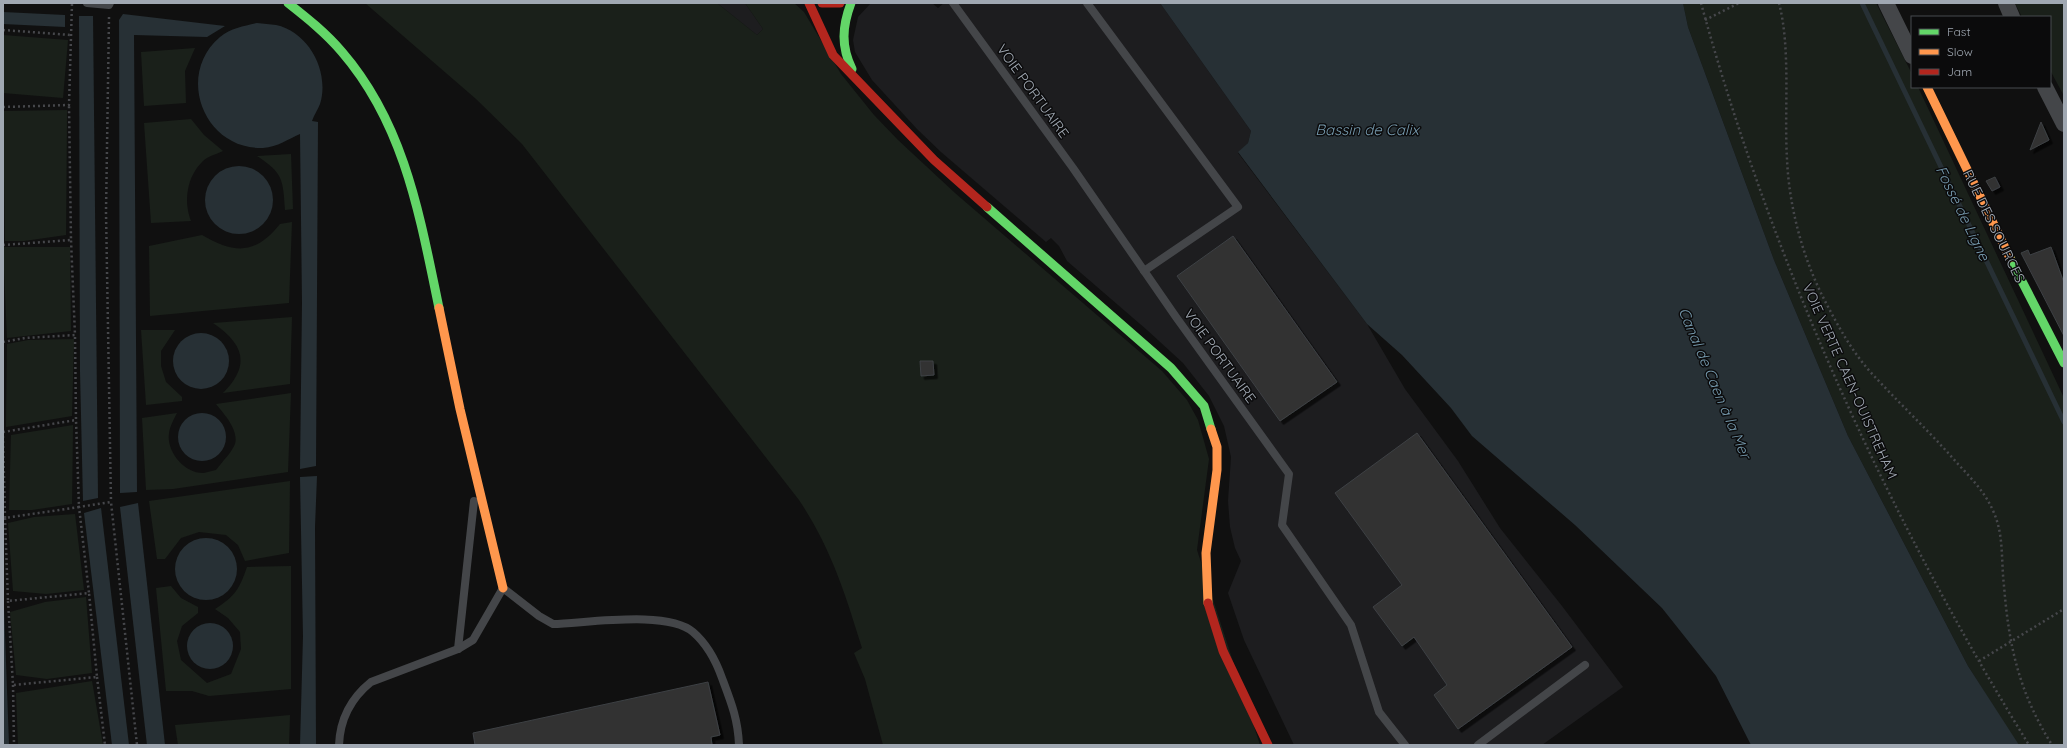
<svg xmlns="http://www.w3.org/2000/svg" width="2067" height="748" viewBox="0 0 2067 748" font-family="Quicksand,sans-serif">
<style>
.built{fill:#1d1d1f}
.green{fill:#1a201a}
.water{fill:#273035}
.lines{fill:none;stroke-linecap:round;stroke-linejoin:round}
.stream{stroke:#273035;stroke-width:5}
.building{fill:#303133;stroke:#3e4144;filter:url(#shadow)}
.path{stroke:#46474b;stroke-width:2.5;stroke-dasharray:2 3;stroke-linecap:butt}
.lane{stroke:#444649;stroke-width:8}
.street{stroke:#444649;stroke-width:16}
.fast{stroke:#63d668;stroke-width:9}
.slow{stroke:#ff974d;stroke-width:9}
.jam{stroke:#b3261e;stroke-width:9}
.labels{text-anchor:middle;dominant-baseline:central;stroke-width:3;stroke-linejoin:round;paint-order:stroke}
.street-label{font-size:14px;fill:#a0a8b2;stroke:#0b0b0c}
.water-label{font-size:15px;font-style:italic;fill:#769aae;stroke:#0b0b0c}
</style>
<defs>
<filter id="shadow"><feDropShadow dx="3.5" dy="3.5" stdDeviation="0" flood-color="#0009"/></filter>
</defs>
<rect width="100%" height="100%" fill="#101010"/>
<g class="built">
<path d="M717,3H745L763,29L757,35Z"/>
<path d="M871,3H932L938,8L944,3H1160L1251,131L1248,143L1238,153L1367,324L1405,389L1458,461L1500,528L1562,606L1623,687L1542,745H1294L1244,640L1228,593L1241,561L1235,548L1230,527L1228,501L1231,457L1224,426L1209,396L1183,363L1147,330L1067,261L1059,246L1051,238L1046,242L941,152L917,129L872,80L855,52L853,40L858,17Z"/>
</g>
<g class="green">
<path d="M365,3H717L757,35L763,29L745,3H794L804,12L841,74L874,115L898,140L955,193L1162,371L1187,400L1198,420L1209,459L1197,550L1260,745H883L865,679L854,653L862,648C845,593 831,548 799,500L522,144L476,99Z"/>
<path d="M1683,3H1876L1912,74V87H1918L2064,398V745H2018L1968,666L1848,436L1774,260L1688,27Z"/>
<path d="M2015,3H2064V96L2050,70V17H2022Z"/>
<path d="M3,35L68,40L63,98L3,93Z"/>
<path d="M195,48L185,71L186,103L144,106L141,52Z"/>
<path d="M67,110L66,235L24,241H5L3,111Z"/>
<path d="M191,119L204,135L223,151C217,154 208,156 203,161C187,176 183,201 191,221L151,223L144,123Z"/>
<path d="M291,154L293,209L285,210C283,179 283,173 257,156Z"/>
<path d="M292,222L289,303L150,316L149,246L202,235C235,254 255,255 280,224Z"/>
<path d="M3,247H70L71,331L7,338Z"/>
<path d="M292,317L290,384L223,393C251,365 244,344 213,323Z"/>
<path d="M141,330H175L161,351V366L166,382L182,397V401L146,405Z"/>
<path d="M74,339L72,416L6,427L7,344L28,340Z"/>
<path d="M291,393L288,472L173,489L146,490L142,418L177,413C174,419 170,426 169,433C166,452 185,474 204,473C208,472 212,471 216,470C222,462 232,452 235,444C239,430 224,414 216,404Z"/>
<path d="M73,425L72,504L32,510H9L11,435Z"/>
<path d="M290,481L289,553L245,561L238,545L226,535L199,532L181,538L165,559H157L149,501Z"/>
<path d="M75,514L84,590L46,594L13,591L8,523L34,517Z"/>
<path d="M291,566V689L209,696L192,691H166L156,588L171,586L181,598L198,607V613L182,626L177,641L181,660L207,683L231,674L241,649L240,632L228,618L215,609C235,596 239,590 247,567Z"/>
<path d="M86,597L92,673L47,679L16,675L10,612L45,602Z"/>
<path d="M92,681L103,745H18L16,693Z"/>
<path d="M290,715L289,745H178L175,725Z"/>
</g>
<g class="water">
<path d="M1160,3H1683L1688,27L1774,260L1848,436L1968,666L2019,745H1751L1716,676L1662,608L1575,525L1472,436L1451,408L1402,355L1367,324L1238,152L1248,143L1251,131Z"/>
<path d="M3,12L65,15V27L3,24Z"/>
<path d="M123,14L225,26L207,37L134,35L137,492L120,493L119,20Z"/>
<path d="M79,16H93L98,498L83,501L80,371Z"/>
<path d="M257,23C263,24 270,24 276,25C309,32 330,72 320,104C318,109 314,115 312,121L318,122L316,466L300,469L302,303L300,134C288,139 278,147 263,148C204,150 175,75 220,37C231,28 244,26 257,23Z"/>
<circle cx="239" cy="200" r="34"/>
<circle cx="201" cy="361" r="28"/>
<circle cx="202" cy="437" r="24"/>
<path d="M317,476L315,527L316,745H300L303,636L300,477Z"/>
<path d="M138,503L165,745H147L120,507Z"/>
<path d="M101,508L129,745H112L84,513Z"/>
<circle cx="206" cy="569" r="31"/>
<path d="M3,579L9,745H3Z"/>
<circle cx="210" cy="646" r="23"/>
</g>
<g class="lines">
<path class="stream" d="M1862,3L2064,422"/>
</g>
<g class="building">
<path d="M2041,122L2049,140L2030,150Z"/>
<path d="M1995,177L2000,187L1992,191L1986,181Z"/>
<path d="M1233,236L1337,382L1280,421L1177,276Z"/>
<path d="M2051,247L2064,283V336L2021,253L2028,250L2030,255Z"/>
<path d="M920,361H933L934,375L921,376Z"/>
<path d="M1417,433L1572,647L1458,729L1434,695L1447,685L1414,637L1402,646L1373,607L1402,585L1335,493Z"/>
<path d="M708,682L720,735L711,737L712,745H475L473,733Z"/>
</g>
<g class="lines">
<g class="path">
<path d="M1701,3C1772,262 1888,517 2029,745"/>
<path d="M1779,3C1791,49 1784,111 1787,159C1789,207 1803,259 1825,301C1839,328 1854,355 1875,377C1902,406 1931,433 1957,463C1971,478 1986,493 1994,513C2004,536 2001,561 2004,586C2009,647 2019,692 2052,745"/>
<path d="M109,17L106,212L111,502"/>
<path d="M1705,20L1739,3"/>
<path d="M3,30L71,35"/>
<path d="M3,107L69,105L72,3"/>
<path d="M3,245L71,240L69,105"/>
<path d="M3,342L25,338L75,335L71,240"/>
<path d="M3,432L76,420L75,335"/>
<path d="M3,436L5,518L79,507L76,420"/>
<path d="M5,518L8,601L89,593L79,507L111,502L137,745"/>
<path d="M8,601L13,685L97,677L89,593"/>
<path d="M1979,661L2064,609"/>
<path d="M97,677L105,745"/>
<path d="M13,685L14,745"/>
</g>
<g class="lane">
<path d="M87,3L109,5L110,3"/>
<path d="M953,3L1073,168L1176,317L1289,474L1282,525L1351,625L1379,712L1405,745"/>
<path d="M1087,3L1238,207L1144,271"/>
<path d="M458,649L474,501"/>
<path d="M339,745C340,719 350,699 371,682L458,649L473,640L503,588L539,616L553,624C588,623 668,610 693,632C707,644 716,661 722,678C731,702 738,719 739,745"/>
<path d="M1478,745L1585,665"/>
</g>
<g class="street">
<path d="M1886,3L1912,56"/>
<path d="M2006,3L2012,17"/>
<path d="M2045,87L2064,124"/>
</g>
<g class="fast">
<path d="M288,3C307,18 326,33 342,52C405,125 420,217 439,308"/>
<path d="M851,3C842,27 841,46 852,69"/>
<path d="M987,207L1171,368L1204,406L1211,429"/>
<path d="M2010,258L2064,363"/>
</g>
<g class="slow">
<path d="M1927,87L2010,258"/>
<path d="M439,308L460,409L503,588"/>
<path d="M1208,603L1206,553L1217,470V447L1211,429"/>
</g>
<g class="jam">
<path d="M809,3L833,55L934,160L987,207"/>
<path d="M822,3H840"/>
<path d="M1208,603L1223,651L1268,745"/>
</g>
</g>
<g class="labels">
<g class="street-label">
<text transform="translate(1033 91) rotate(54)">VOIE PORTUAIRE</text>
<text transform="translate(1994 226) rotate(64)">RUE DES SOURCES</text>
<text transform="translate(1220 356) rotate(54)">VOIE PORTUAIRE</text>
<text transform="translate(1850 381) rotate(66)">VOIE VERTE CAEN-OUISTREHAM</text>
</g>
<g class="water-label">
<text x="1367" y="129">Bassin de Calix</text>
<text transform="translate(1963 213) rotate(64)">Fossé de Ligne</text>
<text transform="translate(1715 383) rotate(67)">Canal de Caen à la Mer</text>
</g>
</g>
<rect width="2067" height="748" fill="none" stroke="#a0a8b2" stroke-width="8"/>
<rect x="1911" y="16" width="140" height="72" fill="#0b0b0c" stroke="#474a4e"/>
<rect x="1919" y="29" width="20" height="6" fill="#63d668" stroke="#474a4e"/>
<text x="1947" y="36" font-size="12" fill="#a0a8b2">Fast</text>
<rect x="1919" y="49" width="20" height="6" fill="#ff974d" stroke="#474a4e"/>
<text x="1947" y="56" font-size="12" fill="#a0a8b2">Slow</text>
<rect x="1919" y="69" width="20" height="6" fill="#b3261e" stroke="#474a4e"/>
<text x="1947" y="76" font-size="12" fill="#a0a8b2">Jam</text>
</svg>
